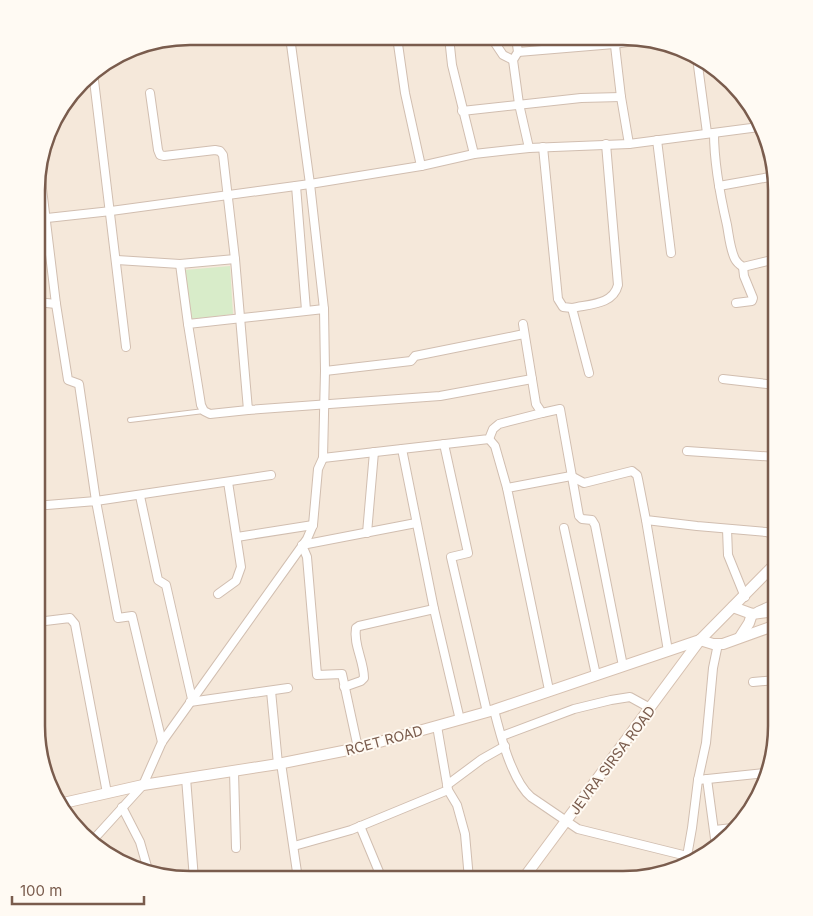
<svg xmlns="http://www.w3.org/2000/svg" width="813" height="916" viewBox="0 0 813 916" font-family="Inter,sans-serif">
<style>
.residential{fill:#f5e8da}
.green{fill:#d8ecc9}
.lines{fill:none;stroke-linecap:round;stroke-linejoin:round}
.lane-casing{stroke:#d1beb0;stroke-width:6}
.street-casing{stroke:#d1beb0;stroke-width:10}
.secondary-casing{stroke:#d6c0b0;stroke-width:12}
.lane{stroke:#fff;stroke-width:4}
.street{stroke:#fff;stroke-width:8}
.secondary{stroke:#fff;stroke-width:10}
.labels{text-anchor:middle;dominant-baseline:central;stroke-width:4;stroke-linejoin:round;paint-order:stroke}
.street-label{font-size:14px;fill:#7a5c4d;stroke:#fffaf3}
.rim{fill:none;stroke:#7a5c4d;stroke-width:2.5}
</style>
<rect width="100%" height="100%" fill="#fdf6ec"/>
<path class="residential" d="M190,36L643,38L708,62L751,105L776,180V736L756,803L708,854L633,879H179L113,859L62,811L37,736L38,169L57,113L89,74L140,44Z"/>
<path class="green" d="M230,266L233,314L192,319L185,270Z"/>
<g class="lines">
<defs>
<path id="lane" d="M130,420L204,411"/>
<g id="street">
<path d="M397,37L405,93L421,166"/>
<path d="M449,37L452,65L474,154"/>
<path d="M491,37L503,55L513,60"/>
<path d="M516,37L518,52L513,60L519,104L529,148"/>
<path d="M614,37L621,97L629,144"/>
<path d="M398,39L413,37"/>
<path d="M518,52L614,44L647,39"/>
<path d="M697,58L707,133"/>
<path d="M93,72L126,347"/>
<path d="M150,93L158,150L160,155L164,156L215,150L220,151L223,155L235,259L248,410L440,396L532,379"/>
<path d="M462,111L581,98L621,97"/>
<path d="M714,133C714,164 720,195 727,225C729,236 730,249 735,259C737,263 740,265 743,267L776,259"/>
<path d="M657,140L671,253"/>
<path d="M543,147L558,299L563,307L572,308"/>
<path d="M39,164L56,304L68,380L79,384L96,501L271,475"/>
<path d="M296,186L306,310"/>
<path d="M719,186L775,176"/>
<path d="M38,219L111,211L310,184L421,166L474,154L529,148L629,144L759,127"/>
<path d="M235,259L180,264L188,324L324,309"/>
<path d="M117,260L180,264"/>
<path d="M37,302L56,304"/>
<path d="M736,303L752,301L753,298L744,276L743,267"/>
<path d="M188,324L201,405L204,411L210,414L248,410"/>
<path d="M523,324L536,404L542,413L560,409L579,516L582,519L592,520L595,525L623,666"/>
<path d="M325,371L411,361L415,356L524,334"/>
<path d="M589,373L572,308C589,304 613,305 618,285L606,144"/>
<path d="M723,379L776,385"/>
<path d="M489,439L495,446L507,488"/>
<path d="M444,444L468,553L451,557L487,712"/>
<path d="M402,449L434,609L460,720"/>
<path d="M687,451L776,457"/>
<path d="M323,458L489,439L493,429L499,424L542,413"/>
<path d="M140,496L158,580L166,585L192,699"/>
<path d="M47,505L96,501L118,618L132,616L162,742"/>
<path d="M646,520L668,651"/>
<path d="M564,528L596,675"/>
<path d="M727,529L728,555L745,597"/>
<path d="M367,533L374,452"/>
<path d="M237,537L313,525"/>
<path d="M218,594L236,581L241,567L228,482"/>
<path d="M758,611L776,603"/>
<path d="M37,622L70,618L75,624L107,793"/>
<path d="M753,682L776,680"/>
<path d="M344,687L361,681L364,678C364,661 353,644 356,628L359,626L434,609"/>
<path d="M549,690L507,488L571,476L584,483L632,471L637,475L638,479L646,520L697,526L766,532L776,535"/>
<path d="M271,691L278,764"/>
<path d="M190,702L288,688"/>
<path d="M494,710C500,734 512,781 531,797L578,829L687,856"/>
<path d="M437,726L448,790L457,805L465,834L469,879"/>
<path d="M502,736L574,709L611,700L630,697L650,708"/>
<path d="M358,748L342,674L317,675L307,557L302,545L416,523"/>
<path d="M281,763L298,879"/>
<path d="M234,771L236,848"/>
<path d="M186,778L194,879"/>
<path d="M707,779L716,846"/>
<path d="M698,780L765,773"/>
<path d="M447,785L482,759L505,746"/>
<path d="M122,807L140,842L148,870"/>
<path d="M360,826L382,879"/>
<path d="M715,830L732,828"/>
<path d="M93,840L143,785L162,742L307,539L313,525L318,469L323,458L325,371L324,309L310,184L290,37"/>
<path d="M294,846L351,830L448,790"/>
<path d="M686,862L692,828L698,780L706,743L713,668L718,644"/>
</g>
<g id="secondary">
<path d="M733,607L752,614L776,611"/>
<path d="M740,637L749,623L752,614"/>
<path d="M700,640L713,644H723L776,625"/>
<path d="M59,804L143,785L278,764L358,748L494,710L700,640"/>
<path d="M523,879L700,640L776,563"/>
</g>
</defs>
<use href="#lane" class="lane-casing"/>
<use href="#street" class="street-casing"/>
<use href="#secondary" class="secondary-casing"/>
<use href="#lane" class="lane"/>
<use href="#street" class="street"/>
<use href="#secondary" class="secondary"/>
</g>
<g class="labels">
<g class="street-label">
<text transform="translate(384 740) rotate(-15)">RCET ROAD</text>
<text transform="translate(612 760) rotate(-53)">JEVRA SIRSA ROAD</text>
</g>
</g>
<path d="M0 0H813V916H0ZM190 45H623A145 145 0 0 1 768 190V726A145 145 0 0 1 623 871H190A145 145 0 0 1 45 726V190A145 145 0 0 1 190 45Z" fill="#fffaf3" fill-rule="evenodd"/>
<path class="rim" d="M190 45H623A145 145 0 0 1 768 190V726A145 145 0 0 1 623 871H190A145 145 0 0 1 45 726V190A145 145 0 0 1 190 45Z"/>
<path d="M12 896v8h132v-8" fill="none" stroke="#7a5c4d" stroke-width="2.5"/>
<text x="20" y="896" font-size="15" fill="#7a5c4d" stroke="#fffaf3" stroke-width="4" paint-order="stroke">100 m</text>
</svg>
